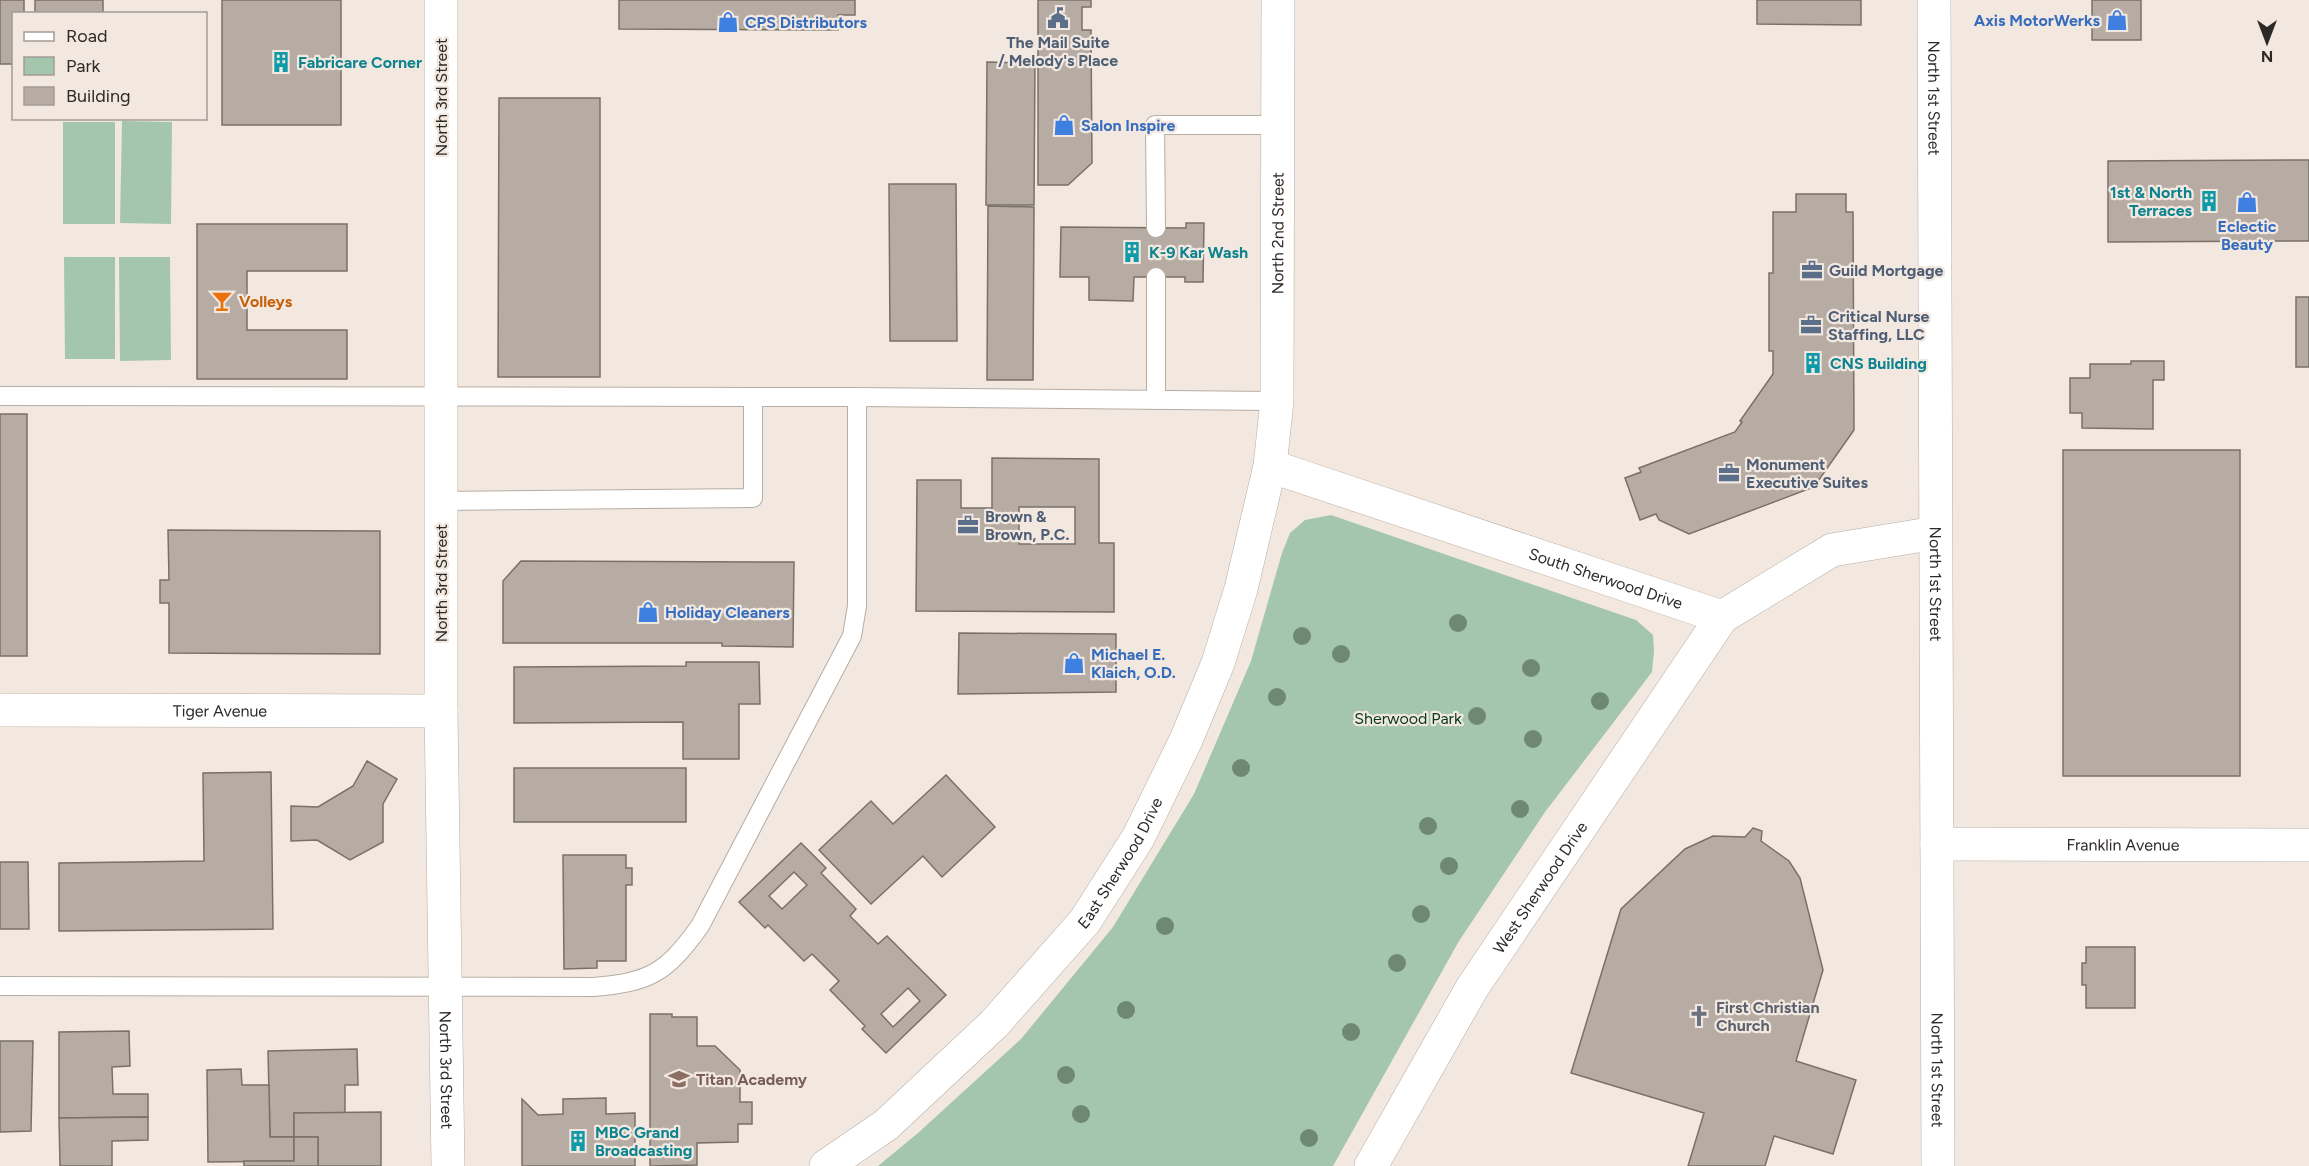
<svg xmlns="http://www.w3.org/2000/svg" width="2309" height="1166" viewBox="0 0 2309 1166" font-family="Figtree,sans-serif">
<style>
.green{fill:#a4c6ad}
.building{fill:#b6aca4;stroke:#797068;stroke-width:1.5;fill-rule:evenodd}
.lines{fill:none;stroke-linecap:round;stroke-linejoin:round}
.lane-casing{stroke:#b6ada5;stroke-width:20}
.street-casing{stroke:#b6ada5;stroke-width:34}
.secondary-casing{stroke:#b6ada5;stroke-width:34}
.lane{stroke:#fff;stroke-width:18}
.street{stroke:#fff;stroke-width:33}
.secondary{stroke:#fff;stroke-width:33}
.tree{fill:#6f8874}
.labels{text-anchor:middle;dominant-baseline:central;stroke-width:4.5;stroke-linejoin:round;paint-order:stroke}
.shop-label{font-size:16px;font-weight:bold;fill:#366cbe;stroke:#f2e8e0;text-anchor:start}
.service-label{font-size:16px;font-weight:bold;fill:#4e5e75;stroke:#f2e8e0;text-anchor:start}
.culture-label{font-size:16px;font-weight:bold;fill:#0d838f;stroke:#f2e8e0;text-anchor:start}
.street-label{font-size:16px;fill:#2d2926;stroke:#f2e8e0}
.food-label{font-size:16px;font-weight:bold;fill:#c56008;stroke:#f2e8e0;text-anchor:start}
.park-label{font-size:16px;fill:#04391c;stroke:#f2e8e0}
.worship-label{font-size:16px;font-weight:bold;fill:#5b616d;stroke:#f2e8e0;text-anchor:start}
.education-label{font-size:16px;font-weight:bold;fill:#785e54;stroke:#f2e8e0;text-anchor:start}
</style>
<rect width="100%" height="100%" fill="#f2e8e0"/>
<g class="green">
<path d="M122,121L172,122L171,224L120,223Z"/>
<rect x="63" y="122" width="52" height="102"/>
<path d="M64,257H115V359H65Z"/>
<path d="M119,257H170L171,360L120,361Z"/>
<path d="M1331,515L1636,620L1653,635L1654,651L1652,672L1545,812L1459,941L1333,1166H878L918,1133L1021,1039L1113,927L1194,794L1251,661L1282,553L1290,533L1305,520Z"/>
</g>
<g class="building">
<path d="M0,0H24V14H14V64H0Z"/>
<rect x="35" y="0" width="68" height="14"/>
<rect x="222" y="0" width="119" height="125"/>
<path d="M619,0H855V15H838V30L619,29Z"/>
<path d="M1038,0H1091V7H1082V30H1091L1092,163L1068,185H1038Z"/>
<path d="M1757,0H1861V25L1757,24Z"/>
<rect x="2092" y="0" width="49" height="40"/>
<path d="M987,62L1035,63L1034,205H986Z"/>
<path d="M499,98H600V377H498Z"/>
<path d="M2309,160V241L2108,242V161Z"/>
<path d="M889,184H956L957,341H890Z"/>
<path d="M1796,194H1846V212H1853L1854,430L1814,487L1689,534L1659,520L1656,514L1640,520L1625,478L1641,472L1639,468L1735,432L1742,422L1740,421L1773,374V351H1769V273H1773V212H1796Z"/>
<path d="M988,206L1034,207L1033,380H987Z"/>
<path d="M1186,223H1204L1203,282H1185V277H1134L1133,301L1089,300V277H1060L1061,227L1186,228Z"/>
<path d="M197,224H347V271H247V330H347V379H197Z"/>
<rect x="2296" y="297" width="13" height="70"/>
<path d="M2131,361H2164V380H2153V429L2082,428V413H2070V378H2090V364H2131Z"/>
<rect x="0" y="414" width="27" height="242"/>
<rect x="2063" y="450" width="177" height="326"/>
<path d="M992,458L1099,459V543H1114V612L916,611L917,480H961V508H992ZM1019,507H1075V544H1019Z"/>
<path d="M168,530L380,531V654L169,653V603H160V580H169Z"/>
<path d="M521,561L794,562L793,647L722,646V643H503V581Z"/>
<path d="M959,633L1116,634V692L958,694Z"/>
<path d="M686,662H759L760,704H739V759H683V722L514,723V667L686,666Z"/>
<path d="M367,761L397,779L383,804V842L350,860L317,840L291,841V806L318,807L353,786Z"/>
<rect x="514" y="768" width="172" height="54"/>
<path d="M271,772L273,929L59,931V863L204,861L203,773Z"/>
<path d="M946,775L995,827L942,877L923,856L871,904L819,850L871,801L893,824Z"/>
<path d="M1753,828L1762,831L1761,841L1789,861L1800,878L1823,970L1796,1061L1856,1080L1833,1154L1774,1136L1765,1166H1688L1704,1113L1571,1073L1621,909L1685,849L1713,836L1745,837Z"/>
<path d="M801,843L826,868L821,873L856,909L850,916L878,944L887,936L946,995L886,1053L862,1029L865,1026L830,990L839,981L812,954L804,961L768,925L765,928L739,902ZM794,872L807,885L782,909L769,896ZM908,988L920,1001L893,1027L881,1014Z"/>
<path d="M563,855H626V868H632V885H626V961H597V968L564,969Z"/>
<path d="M0,862H28L29,929H0Z"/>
<path d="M2086,947H2135V1008H2086V985H2082V963H2086Z"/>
<path d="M650,1014H672V1017H697V1046H715L740,1070V1102H752V1124H738V1142L697,1143V1165L650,1166Z"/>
<path d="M129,1031L130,1066L112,1067L113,1094H148V1117L59,1118V1032Z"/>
<path d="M0,1041H33L31,1131L0,1132Z"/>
<path d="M357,1049L358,1085H345V1113H294V1137H270L268,1051Z"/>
<path d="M241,1069L242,1085H269L270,1137H294V1161L208,1162L207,1070Z"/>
<path d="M606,1098V1114L635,1113V1166H522V1099L538,1115L563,1114V1099Z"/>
<path d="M381,1112V1166H318V1137H294V1113Z"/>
<path d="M148,1117V1140L112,1141V1166H60L59,1118Z"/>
<path d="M294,1137H318V1166H244V1161H294Z"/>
</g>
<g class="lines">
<defs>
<g id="lane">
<path d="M1156,228L1155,125H1278"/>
<path d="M0,396L857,397L1277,401"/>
<path d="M1156,400V277"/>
<path d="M441,501L753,498V398"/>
<path d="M0,986L593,987C651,982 666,973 700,926L852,636L857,606V397"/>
</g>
<g id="street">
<path id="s1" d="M441,0V711L448,1166"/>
<path id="s2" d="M1270,466L1722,617L1832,550L1935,533"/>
<path id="s3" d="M0,710L441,711"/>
<path id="s4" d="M1937,844L2309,845"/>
<path id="s5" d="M826,1166L886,1125L994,1024L1085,921L1138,838L1186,740L1218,663L1241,589L1270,466L1277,401L1278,0"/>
<path id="s6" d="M1371,1166L1472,988L1722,617"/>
</g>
<g id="secondary">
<path id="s7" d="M1934,0L1938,1166"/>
</g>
</defs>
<use href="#lane" class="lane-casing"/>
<use href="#street" class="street-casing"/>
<use href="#secondary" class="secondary-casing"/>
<use href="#lane" class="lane"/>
<use href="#street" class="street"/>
<use href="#secondary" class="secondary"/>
</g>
<g class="tree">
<circle cx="1458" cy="623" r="9"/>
<circle cx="1302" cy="636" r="9"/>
<circle cx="1341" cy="654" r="9"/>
<circle cx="1531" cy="668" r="9"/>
<circle cx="1277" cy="697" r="9"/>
<circle cx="1600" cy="701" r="9"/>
<circle cx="1477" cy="716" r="9"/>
<circle cx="1533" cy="739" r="9"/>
<circle cx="1241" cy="768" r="9"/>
<circle cx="1520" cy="809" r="9"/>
<circle cx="1428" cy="826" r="9"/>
<circle cx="1449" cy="866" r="9"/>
<circle cx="1421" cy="914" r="9"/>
<circle cx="1165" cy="926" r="9"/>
<circle cx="1397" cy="963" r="9"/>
<circle cx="1126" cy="1010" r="9"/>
<circle cx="1351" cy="1032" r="9"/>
<circle cx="1066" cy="1075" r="9"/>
<circle cx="1081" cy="1114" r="9"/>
<circle cx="1309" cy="1138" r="9"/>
</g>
<defs>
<symbol id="civic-bare" viewBox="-9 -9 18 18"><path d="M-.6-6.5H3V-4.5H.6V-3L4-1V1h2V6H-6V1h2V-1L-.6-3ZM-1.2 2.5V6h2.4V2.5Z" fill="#5c6f8a" stroke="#f2e8e0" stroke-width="2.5" paint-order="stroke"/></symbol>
<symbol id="shop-bare" viewBox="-9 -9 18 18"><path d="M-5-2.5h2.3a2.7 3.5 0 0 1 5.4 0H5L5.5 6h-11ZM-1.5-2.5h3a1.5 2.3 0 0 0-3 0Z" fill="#3f7fe0" stroke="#f2e8e0" stroke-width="2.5" paint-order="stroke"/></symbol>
<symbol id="building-bare" viewBox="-9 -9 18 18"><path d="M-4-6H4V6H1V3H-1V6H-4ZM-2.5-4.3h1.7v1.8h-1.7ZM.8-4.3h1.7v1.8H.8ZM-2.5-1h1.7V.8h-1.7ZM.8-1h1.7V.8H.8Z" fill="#0f9aa8" stroke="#f2e8e0" stroke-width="2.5" paint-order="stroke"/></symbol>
<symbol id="office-bare" viewBox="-9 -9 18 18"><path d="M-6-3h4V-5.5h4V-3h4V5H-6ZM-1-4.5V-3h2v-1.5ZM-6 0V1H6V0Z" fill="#5c6f8a" stroke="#f2e8e0" stroke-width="2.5" paint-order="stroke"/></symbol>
<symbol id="bar-bare" viewBox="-9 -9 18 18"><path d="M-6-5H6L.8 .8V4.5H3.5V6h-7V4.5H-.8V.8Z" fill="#e8710a" stroke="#f2e8e0" stroke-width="2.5" paint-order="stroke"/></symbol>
<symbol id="church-bare" viewBox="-9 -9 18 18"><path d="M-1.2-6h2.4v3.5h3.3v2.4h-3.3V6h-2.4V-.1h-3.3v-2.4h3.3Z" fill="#6b7280" stroke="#f2e8e0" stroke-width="2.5" paint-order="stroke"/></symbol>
<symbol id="school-bare" viewBox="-9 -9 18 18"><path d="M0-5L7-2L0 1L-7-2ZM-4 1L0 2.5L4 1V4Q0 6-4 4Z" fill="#8d6e63" stroke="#f2e8e0" stroke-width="2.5" paint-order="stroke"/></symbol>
</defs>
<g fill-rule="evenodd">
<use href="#civic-bare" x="1043" y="3" width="30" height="30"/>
<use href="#shop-bare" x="2102" y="5" width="30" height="30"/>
<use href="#shop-bare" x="713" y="7" width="30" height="30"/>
<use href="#building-bare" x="266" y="47" width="30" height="30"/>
<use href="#shop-bare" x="1049" y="110" width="30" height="30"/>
<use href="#building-bare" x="2194" y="186" width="30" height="30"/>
<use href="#shop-bare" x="2232" y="187" width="30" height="30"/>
<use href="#building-bare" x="1117" y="237" width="30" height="30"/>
<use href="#office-bare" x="1797" y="255" width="30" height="30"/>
<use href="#bar-bare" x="207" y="286" width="30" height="30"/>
<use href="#office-bare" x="1796" y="310" width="30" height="30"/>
<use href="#building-bare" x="1798" y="348" width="30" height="30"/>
<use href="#office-bare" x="1714" y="458" width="30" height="30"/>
<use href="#office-bare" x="953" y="510" width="30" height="30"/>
<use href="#shop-bare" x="633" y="597" width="30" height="30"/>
<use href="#shop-bare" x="1059" y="648" width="30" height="30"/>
<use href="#church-bare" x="1684" y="1001" width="30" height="30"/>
<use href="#school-bare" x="664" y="1064" width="30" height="30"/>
<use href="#building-bare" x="563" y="1126" width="30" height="30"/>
</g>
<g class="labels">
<g class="shop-label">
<text x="2100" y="20" text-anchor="end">Axis MotorWerks</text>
<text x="745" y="22">CPS Distributors</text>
<text x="1081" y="125">Salon Inspire</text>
<text x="2247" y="226" text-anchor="middle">Eclectic<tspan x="2247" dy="18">Beauty</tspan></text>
<text x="665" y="612">Holiday Cleaners</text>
<text x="1091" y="654">Michael E.<tspan x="1091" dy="18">Klaich, O.D.</tspan></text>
</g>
<g class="service-label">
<text x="1058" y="42" text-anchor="middle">The Mail Suite<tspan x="1058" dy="18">/ Melody's Place</tspan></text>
<text x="1829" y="270">Guild Mortgage</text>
<text x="1828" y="316">Critical Nurse<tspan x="1828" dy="18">Staffing, LLC</tspan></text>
<text x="1746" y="464">Monument<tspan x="1746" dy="18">Executive Suites</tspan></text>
<text x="985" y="516">Brown &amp;<tspan x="985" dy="18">Brown, P.C.</tspan></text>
</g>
<g class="culture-label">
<text x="298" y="62">Fabricare Corner</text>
<text x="2192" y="192" text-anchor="end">1st &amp; North<tspan x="2192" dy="18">Terraces</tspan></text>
<text x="1149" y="252">K-9 Kar Wash</text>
<text x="1830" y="363">CNS Building</text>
<text x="595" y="1132">MBC Grand<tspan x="595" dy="18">Broadcasting</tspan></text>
</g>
<g class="street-label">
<text transform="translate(441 97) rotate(-90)">North 3rd Street</text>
<text stroke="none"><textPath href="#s7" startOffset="98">North 1st Street</textPath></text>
<text stroke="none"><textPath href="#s5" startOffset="1086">North 2nd Street</textPath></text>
<text stroke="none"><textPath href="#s2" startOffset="354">South Sherwood Drive</textPath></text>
<text transform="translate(441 583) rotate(-90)">North 3rd Street</text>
<text stroke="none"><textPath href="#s7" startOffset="584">North 1st Street</textPath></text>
<text stroke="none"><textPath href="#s3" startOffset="220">Tiger Avenue</textPath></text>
<text stroke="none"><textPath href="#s4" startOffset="186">Franklin Avenue</textPath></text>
<text stroke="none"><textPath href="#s5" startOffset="426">East Sherwood Drive</textPath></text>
<text stroke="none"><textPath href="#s6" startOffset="326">West Sherwood Drive</textPath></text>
<text stroke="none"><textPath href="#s1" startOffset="1070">North 3rd Street</textPath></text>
<text stroke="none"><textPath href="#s7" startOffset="1070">North 1st Street</textPath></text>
</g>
<g class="food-label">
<text x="239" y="301">Volleys</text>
</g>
<g class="park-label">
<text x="1408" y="718">Sherwood Park</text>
</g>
<g class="worship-label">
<text x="1716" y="1007">First Christian<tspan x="1716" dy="18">Church</tspan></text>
</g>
<g class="education-label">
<text x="696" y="1079">Titan Academy</text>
</g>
</g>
<rect x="12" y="12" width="195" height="108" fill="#f2e8e0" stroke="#a39c96" stroke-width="1.5"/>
<rect x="24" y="32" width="30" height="9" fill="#ffffff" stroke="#a39c96" stroke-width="1.5"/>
<text x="66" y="42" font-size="18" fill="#2d2926">Road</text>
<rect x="24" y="57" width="30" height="18" fill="#a4c6ad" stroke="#a39c96" stroke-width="1.5"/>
<text x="66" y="72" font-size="18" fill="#2d2926">Park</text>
<rect x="24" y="87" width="30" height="18" fill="#b6aca4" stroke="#a39c96" stroke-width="1.5"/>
<text x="66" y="102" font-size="18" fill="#2d2926">Building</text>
<g transform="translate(2267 42) rotate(180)" stroke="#f2e8e0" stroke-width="4.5" paint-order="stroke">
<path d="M0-4.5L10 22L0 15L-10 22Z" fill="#2d2926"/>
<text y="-9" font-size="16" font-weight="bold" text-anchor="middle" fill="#2d2926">N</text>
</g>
</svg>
